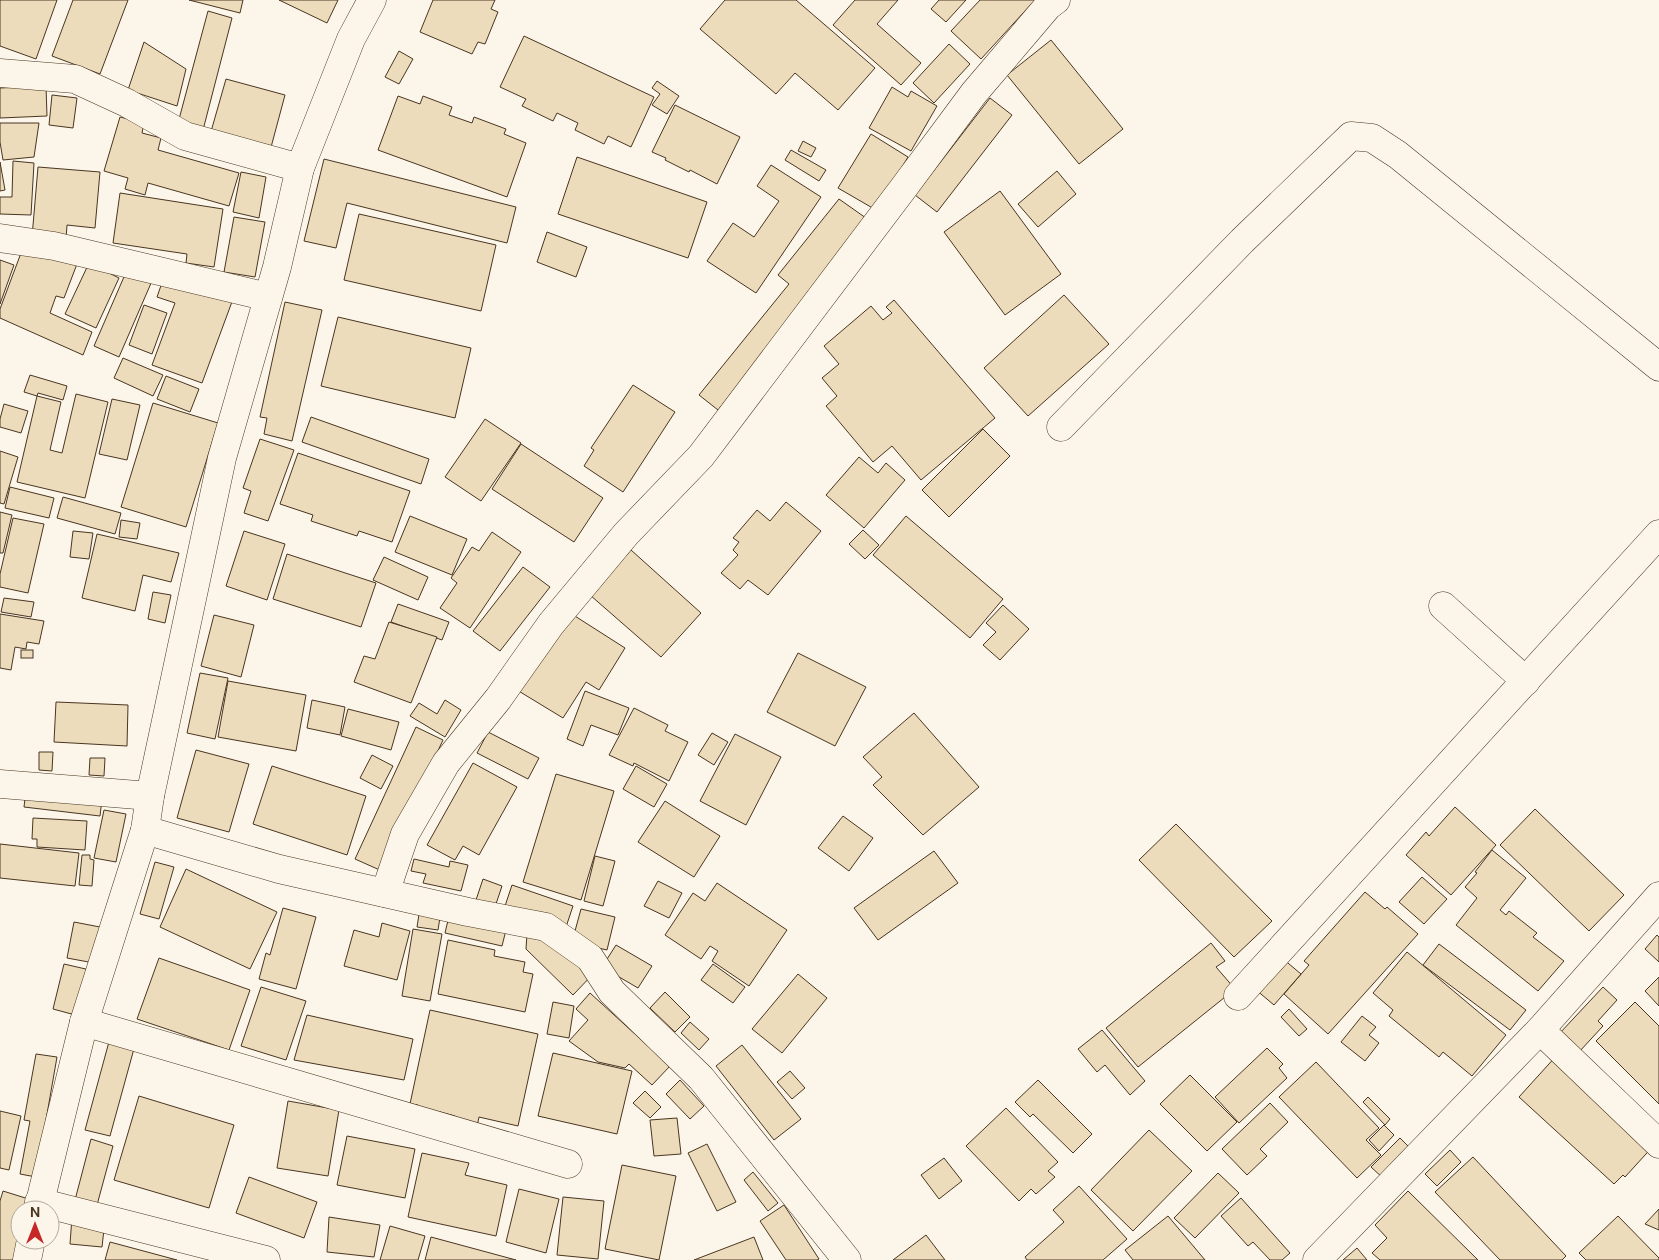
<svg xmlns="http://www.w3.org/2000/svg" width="1659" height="1260" viewBox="0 0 1659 1260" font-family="'DM Sans',sans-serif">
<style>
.building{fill:#ecdcbc;stroke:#4a3520}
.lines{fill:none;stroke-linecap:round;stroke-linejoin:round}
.minor-casing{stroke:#4a3520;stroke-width:29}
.minor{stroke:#fbf6e9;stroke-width:28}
</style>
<rect width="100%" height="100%" fill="#fbf6e9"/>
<g class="building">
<path d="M0,0H57L36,59L0,46Z"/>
<path d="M73,0H128L100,74L52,56Z"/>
<path d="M189,0H243L240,13Z"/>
<path d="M279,0H338L327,23Z"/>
<path d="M433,0H495L491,9L498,12L485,44L478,42L472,54L420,32Z"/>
<path d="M725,0H796L875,68L838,110L795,73L776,94L700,29Z"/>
<path d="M855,0H898L877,24L921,63L901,85L833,25Z"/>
<path d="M939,0H966L946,22L931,9Z"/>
<path d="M980,0H1035L981,59L951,31Z"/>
<path d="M208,11L232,18L203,130L178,123Z"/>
<path d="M524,36L654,97L631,147L608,136L604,144L575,130L578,123L557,113L553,121L522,106L526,99L500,87Z"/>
<path d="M1051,40L1123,129L1079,164L1007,75Z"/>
<path d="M144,42L186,69L177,106L128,90Z"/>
<path d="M949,44L970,64L934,103L913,83Z"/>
<path d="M399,51L413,59L399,84L385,77Z"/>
<path d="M226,79L285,95L270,151L210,135Z"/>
<path d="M657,81L679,96L667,114L652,105L660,94L652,88Z"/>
<path d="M46,86L47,116L0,118V88Z"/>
<path d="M892,87L908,97L911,91L937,106L911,151L869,128Z"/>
<path d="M52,95L77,98L73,128L49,125Z"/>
<path d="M398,96L420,104L423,96L452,107L449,115L472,123L474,117L506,129L504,134L526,143L507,197L378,150Z"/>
<path d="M990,98L1012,115L937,212L915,195Z"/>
<path d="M675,105L740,137L717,184L690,170L689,172L665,160L666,158L652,152Z"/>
<path d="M120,117L144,123L142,133L161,138L158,150L239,173L229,206L148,183L145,195L125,189L128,178L104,171Z"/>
<path d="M0,123H39L34,157L3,160L0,142Z"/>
<path d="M871,134L908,157L876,210L838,188Z"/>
<path d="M803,141L816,148L811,157L798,151Z"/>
<path d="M791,150L826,170L819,181L785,160Z"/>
<path d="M577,157L707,202L688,258L558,214Z"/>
<path d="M324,159L516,207L507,243L347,203L336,248L304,241Z"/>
<path d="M13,161L34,163L31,215L0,214V197H12Z"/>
<path d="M0,162L5,190L0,191Z"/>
<path d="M771,165L821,197L756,293L707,261L733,223L754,237L779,201L757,186Z"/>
<path d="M38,167L100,172L95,228L67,225L66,239L32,237Z"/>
<path d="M1057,171L1076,194L1038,227L1018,204Z"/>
<path d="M241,172L266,177L259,218L233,212Z"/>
<path d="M1000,191L1061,274L1005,315L944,232Z"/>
<path d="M120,193L223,209L214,267L186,263L187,254L113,243Z"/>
<path d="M839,199L873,223L718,410L699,395L789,284L778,275Z"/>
<path d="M359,214L496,245L481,311L344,280Z"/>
<path d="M234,217L265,222L255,277L224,272Z"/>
<path d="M547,232L587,247L576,277L537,262Z"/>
<path d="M24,245L77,264L64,298L56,296L50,313L92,332L83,355L0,318V309Z"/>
<path d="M0,260L14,265L0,304Z"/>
<path d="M89,263L119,278L96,328L65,314Z"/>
<path d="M130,263L155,274L119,357L94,346Z"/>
<path d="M165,274L233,299L202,383L152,365L175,303L157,297Z"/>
<path d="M1064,295L1109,344L1028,416L984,368Z"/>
<path d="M894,300L995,418L921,480L892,446L873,462L826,406L837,396L822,378L839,364L824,346L871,306L883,320L892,313L886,307Z"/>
<path d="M285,302L322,310L292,441L264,434L267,418L260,417Z"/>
<path d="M144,305L167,313L152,354L129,345Z"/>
<path d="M338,317L471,348L455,418L321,386Z"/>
<path d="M123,358L163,375L153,396L114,378Z"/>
<path d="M30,375L67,386L63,400L38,393L37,396L24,392Z"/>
<path d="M166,376L199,389L190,412L157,399Z"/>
<path d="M633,385L675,412L623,492L584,466L594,450L591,448Z"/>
<path d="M76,394L108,402L85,498L17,482L37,396L61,402L50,450L62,453Z"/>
<path d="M112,399L140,405L127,460L99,454Z"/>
<path d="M153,403L218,423L186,527L121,507Z"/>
<path d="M4,404L28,411L21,433L0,427V419Z"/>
<path d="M311,417L429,459L421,484L302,442Z"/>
<path d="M485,419L521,443L481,501L445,477Z"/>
<path d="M983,429L1010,456L949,517L922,490Z"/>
<path d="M260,439L294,450L268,521L244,513L251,491L243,488Z"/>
<path d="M521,444L603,498L574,542L492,489Z"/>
<path d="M0,451L18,457L4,504L0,503Z"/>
<path d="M298,453L410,491L392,542L359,531L357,536L311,521L313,515L280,504Z"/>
<path d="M859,457L878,473L886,463L905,480L864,528L826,495Z"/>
<path d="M10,487L54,498L49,518L5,508Z"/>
<path d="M63,497L121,513L115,534L57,518Z"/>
<path d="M786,502L821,531L768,595L748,580L740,589L721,573L738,555L733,550L739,542L733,538L757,510L770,521Z"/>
<path d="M0,512L12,515L3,553H0Z"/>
<path d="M410,516L467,539L452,575L395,552Z"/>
<path d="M906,516L1003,599L970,638L873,555Z"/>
<path d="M13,518L44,524L28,593L0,587V574Z"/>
<path d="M121,520L140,523L137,539L119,537Z"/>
<path d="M863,530L879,545L865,559L849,544Z"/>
<path d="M73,531L93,533L89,559L70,557Z"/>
<path d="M244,531L285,544L267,600L226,586Z"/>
<path d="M492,532L521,552L470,628L440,608L457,583L451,578L472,547L479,551Z"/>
<path d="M97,534L179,553L171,582L143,575L135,611L82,598Z"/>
<path d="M631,550L701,613L661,657L590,595Z"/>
<path d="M287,554L376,583L361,627L273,599Z"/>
<path d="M384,557L428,577L418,600L373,580Z"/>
<path d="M523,567L550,587L500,651L473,631Z"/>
<path d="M153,592L171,595L165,623L148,619Z"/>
<path d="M4,598L34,602L31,617L1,612Z"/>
<path d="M398,604L449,622L442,640L391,622Z"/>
<path d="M1003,605L1029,629L1000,660L983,645L996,632L986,623Z"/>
<path d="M567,611L625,648L599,690L586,682L563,718L517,690Z"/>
<path d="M0,614L44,621L39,644L27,642L26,649L15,647L11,670L0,668Z"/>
<path d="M214,615L254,625L241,677L201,666Z"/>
<path d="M389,622L437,637L411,703L354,682L364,656L375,659Z"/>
<rect x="21" y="650" width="12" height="8"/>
<path d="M798,653L866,687L835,746L767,712Z"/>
<path d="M200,673L228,678L215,739L187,733Z"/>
<path d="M228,681L306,695L296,751L218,737Z"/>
<path d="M585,691L629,708L618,735L591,725L583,746L567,739Z"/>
<path d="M312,700L345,707L340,735L307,728Z"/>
<path d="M445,700L461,710L445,737L410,716L419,703L437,714Z"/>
<path d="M56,702L128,705L127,746L54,742Z"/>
<path d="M634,708L668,725L665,731L688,742L669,781L634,763L633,766L609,755Z"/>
<path d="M348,709L399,722L391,750L341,736Z"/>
<path d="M914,713L979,787L923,835L873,785L882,777L863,757Z"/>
<path d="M416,727L443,740L382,871L355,859Z"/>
<path d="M488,732L539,758L528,779L477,753Z"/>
<path d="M712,733L728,742L714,765L698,755Z"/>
<path d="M735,734L781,757L746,825L700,801Z"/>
<path d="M196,750L249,764L229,832L177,818Z"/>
<path d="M39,752H53L52,771L39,770Z"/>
<path d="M372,755L393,766L381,789L360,778Z"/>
<path d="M90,758H105L104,776L89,775Z"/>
<path d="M473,763L517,787L479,855L463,846L455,860L427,845Z"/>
<path d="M272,766L366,796L347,855L253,824Z"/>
<path d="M636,766L667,784L654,807L623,789Z"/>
<path d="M556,774L614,791L581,900L523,882Z"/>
<path d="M26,790L102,799L100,816L24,807Z"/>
<path d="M665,801L720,836L694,877L638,842Z"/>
<path d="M1455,807L1496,845L1451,895L1406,855L1426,832L1429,836Z"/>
<path d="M1535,809L1624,895L1589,931L1500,845Z"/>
<path d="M104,810L126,814L116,862L94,858Z"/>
<path d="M843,816L873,838L849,871L818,848Z"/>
<path d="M33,818L87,821L85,850L37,847V839H32Z"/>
<path d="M1176,824L1272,921L1234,957L1139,860Z"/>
<path d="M0,844L79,853L75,886L0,878Z"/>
<path d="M1492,850L1526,878L1500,910L1506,915L1509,911L1537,933L1533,937L1564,961L1538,991L1456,925L1477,898L1465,887L1477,873L1475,872Z"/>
<path d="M934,851L958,883L878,940L854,908Z"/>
<path d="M82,855H90V859L94,860L92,886L79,885Z"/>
<path d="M595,856L615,861L603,906L584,901Z"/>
<path d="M414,859L449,867L450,861L468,865L461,891L423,883L426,874L411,871Z"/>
<path d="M155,862L174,867L159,919L140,914Z"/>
<path d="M186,869L277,912L250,969L160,927Z"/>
<path d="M1422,877L1447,899L1424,924L1399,902Z"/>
<path d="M483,879L502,886L494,910L475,903Z"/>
<path d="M658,881L682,893L669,918L644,906Z"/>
<path d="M717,883L787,930L749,986L712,961L718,951L710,946L701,959L665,935L693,893L705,901Z"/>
<path d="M512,885L573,906L565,930L504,909Z"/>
<path d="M1365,892L1385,909L1387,907L1418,934L1328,1034L1284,994L1309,965L1304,961Z"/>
<path d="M283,908L316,917L296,989L259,979L266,953L270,955Z"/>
<path d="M420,908L441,911L438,930L417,927Z"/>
<path d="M581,909L615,917L607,950L572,942Z"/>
<path d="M449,916L506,930L502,946L445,933Z"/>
<path d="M74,922L100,927L94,963L67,958Z"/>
<path d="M382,923L410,931L397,980L344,966L354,930L379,937Z"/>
<path d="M413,929L442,934L430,1001L402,996Z"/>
<path d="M527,934H553L594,973L573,995L526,949Z"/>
<path d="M1657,935L1659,937V962L1645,949Z"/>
<path d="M448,940L495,950L494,956L525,962L523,972L533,974L525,1012L438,994Z"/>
<path d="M1211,943L1225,961L1216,967L1235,989L1138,1067L1106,1028Z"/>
<path d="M1439,944L1526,1010L1510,1030L1423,965Z"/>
<path d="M616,945L652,966L638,988L602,967Z"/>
<path d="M1407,952L1506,1035L1472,1076L1443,1052L1439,1057L1389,1016L1393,1010L1373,993Z"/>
<path d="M159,958L250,990L229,1050L137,1019Z"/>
<path d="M1282,958L1301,974L1274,1005L1255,989Z"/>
<path d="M64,964L90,970L79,1016L53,1009Z"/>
<path d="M713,964L745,987L733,1003L701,980Z"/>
<path d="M798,974L827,998L782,1053L752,1029Z"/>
<path d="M1659,977V1006L1645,991Z"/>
<path d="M261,987L306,1001L286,1060L241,1046Z"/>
<path d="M1603,987L1617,1000L1598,1021L1603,1026L1579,1052L1559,1034Z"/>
<path d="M665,992L690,1017L675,1032L650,1008Z"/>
<path d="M590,993L670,1066L652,1085L629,1064L625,1068L598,1062L569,1041L588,1020L576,1009Z"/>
<path d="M553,1002L574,1006L569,1038L547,1034Z"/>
<path d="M1635,1002L1659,1026V1104L1596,1041Z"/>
<path d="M1289,1009L1307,1029L1299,1036L1281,1017Z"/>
<path d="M430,1010L538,1034L518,1126L479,1117L476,1131L453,1126L455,1116L440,1112L415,1117L418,1105L410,1104Z"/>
<path d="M307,1015L413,1039L404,1080L294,1060Z"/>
<path d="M1362,1016L1376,1027L1369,1035L1379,1043L1365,1061L1341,1042Z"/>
<path d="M690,1022L709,1039L699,1050L681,1033Z"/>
<path d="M1102,1030L1145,1081L1130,1095L1105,1065L1097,1072L1078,1049Z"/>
<path d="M110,1038L135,1045L110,1136L85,1130Z"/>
<path d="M742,1045L801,1119L774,1140L716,1066Z"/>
<path d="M1267,1048L1283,1064L1279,1068L1287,1078L1239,1123L1215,1097Z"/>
<path d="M553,1053L632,1071L617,1134L538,1116Z"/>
<path d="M36,1054L57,1057L36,1177L20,1174L30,1121L24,1120Z"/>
<path d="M1558,1054L1656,1143L1625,1177L1623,1175L1614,1184L1519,1097Z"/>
<path d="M1316,1062L1379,1128L1366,1140L1381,1155L1357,1178L1279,1097Z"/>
<path d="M790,1071L805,1088L792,1099L777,1082Z"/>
<path d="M1190,1075L1237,1122L1207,1151L1160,1104Z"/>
<path d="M680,1080L704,1106L690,1119L666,1094Z"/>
<path d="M1038,1080L1092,1134L1073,1153L1033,1114L1030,1117L1015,1102Z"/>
<path d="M645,1091L661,1107L650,1118L633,1103Z"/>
<path d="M139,1096L234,1125L209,1208L114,1180Z"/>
<path d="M1368,1097L1390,1119L1385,1125L1363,1102Z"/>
<path d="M288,1101L339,1110L328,1176L277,1168Z"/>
<path d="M1270,1103L1288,1122L1260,1149L1267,1156L1247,1175L1222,1149Z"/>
<path d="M1006,1108L1058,1162L1048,1171L1055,1177L1036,1194L1031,1189L1019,1201L966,1146Z"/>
<path d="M0,1111L21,1116L9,1170L0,1168Z"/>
<path d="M677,1118L681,1154L654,1156L650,1120Z"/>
<path d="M1384,1125L1394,1135L1379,1151L1369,1140Z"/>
<path d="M1149,1130L1192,1171L1133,1231L1091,1190Z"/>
<path d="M347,1136L415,1149L405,1198L337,1185Z"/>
<path d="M1400,1138L1412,1150L1384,1179L1371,1167Z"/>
<path d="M91,1139L113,1146L97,1205L75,1200Z"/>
<path d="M707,1144L736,1202L717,1211L688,1153Z"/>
<path d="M1450,1150L1461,1162L1437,1186L1425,1174Z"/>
<path d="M422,1153L469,1163L465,1175L507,1185L496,1236L408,1217Z"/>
<path d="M1473,1157L1566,1256L1562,1260H1500L1435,1192Z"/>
<path d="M944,1158L962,1181L939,1199L921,1175Z"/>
<path d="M622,1165L676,1176L659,1260L605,1249Z"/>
<path d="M753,1172L778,1203L768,1211L744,1180Z"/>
<path d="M1218,1173L1239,1193L1195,1238L1174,1218Z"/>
<path d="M249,1177L317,1202L304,1238L236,1213Z"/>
<path d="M1079,1186L1127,1239L1103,1260H1027L1025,1257L1064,1222L1053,1210Z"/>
<path d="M519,1189L559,1199L546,1253L506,1242Z"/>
<path d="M3,1191L35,1201L32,1210H20V1240L17,1260H0V1201Z"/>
<path d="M1408,1191L1478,1260H1380L1372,1253L1387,1238L1375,1225Z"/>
<path d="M563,1197L604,1201L598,1259L557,1255Z"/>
<path d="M1241,1198L1290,1253L1282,1260H1270L1253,1242L1248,1246L1221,1216Z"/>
<path d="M784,1205L819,1259L817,1260H786L760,1221Z"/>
<path d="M1659,1209V1230L1645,1224Z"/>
<path d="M1168,1216L1205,1260H1133L1125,1250Z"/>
<path d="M1618,1216L1659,1258V1260H1586L1579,1253Z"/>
<path d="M72,1217L105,1220L102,1247L70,1244Z"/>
<path d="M329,1217L380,1225L374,1257L327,1252Z"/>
<path d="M390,1226L425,1236L418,1260H380Z"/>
<path d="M926,1235L945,1260H893Z"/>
<path d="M431,1237L516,1260H425Z"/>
<path d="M754,1237L763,1260H694Z"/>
<path d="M110,1242L177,1260H105Z"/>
<path d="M1357,1248L1367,1260H1343Z"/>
</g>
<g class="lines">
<defs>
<g id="minor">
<path d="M0,73L75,79L127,103L185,136L300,168"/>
<path d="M0,238L54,246L268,297"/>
<path d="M1061,427L1242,241L1351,136L1372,138L1398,155L1659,367"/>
<path d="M1443,606L1526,681"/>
<path d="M0,784L150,796"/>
<path d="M145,830L279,869L468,912L546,927L590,958L612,992L701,1078L847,1260"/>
<path d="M385,893L405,834L446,763L498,699L551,624L626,534L701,456L905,186L974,93L1048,6L1056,0"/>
<path d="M1238,996L1659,534"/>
<path d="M84,1022L568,1164"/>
<path d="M1540,1030L1659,1144"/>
<path d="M39,1202L266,1260"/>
<path d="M38,1210L84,1022L145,830L150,796L222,458L277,267L300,168L351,39L372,0"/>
<path d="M27,1260L31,1240"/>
<path d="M1317,1260L1540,1030L1659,896"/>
</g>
</defs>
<use href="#minor" class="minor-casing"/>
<use href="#minor" class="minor"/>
</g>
<g transform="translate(35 1225)"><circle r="24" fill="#fbf6e9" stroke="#b4a999"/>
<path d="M0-4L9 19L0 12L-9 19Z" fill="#c62828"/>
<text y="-8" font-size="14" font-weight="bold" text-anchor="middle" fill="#4a3520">N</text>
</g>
</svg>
